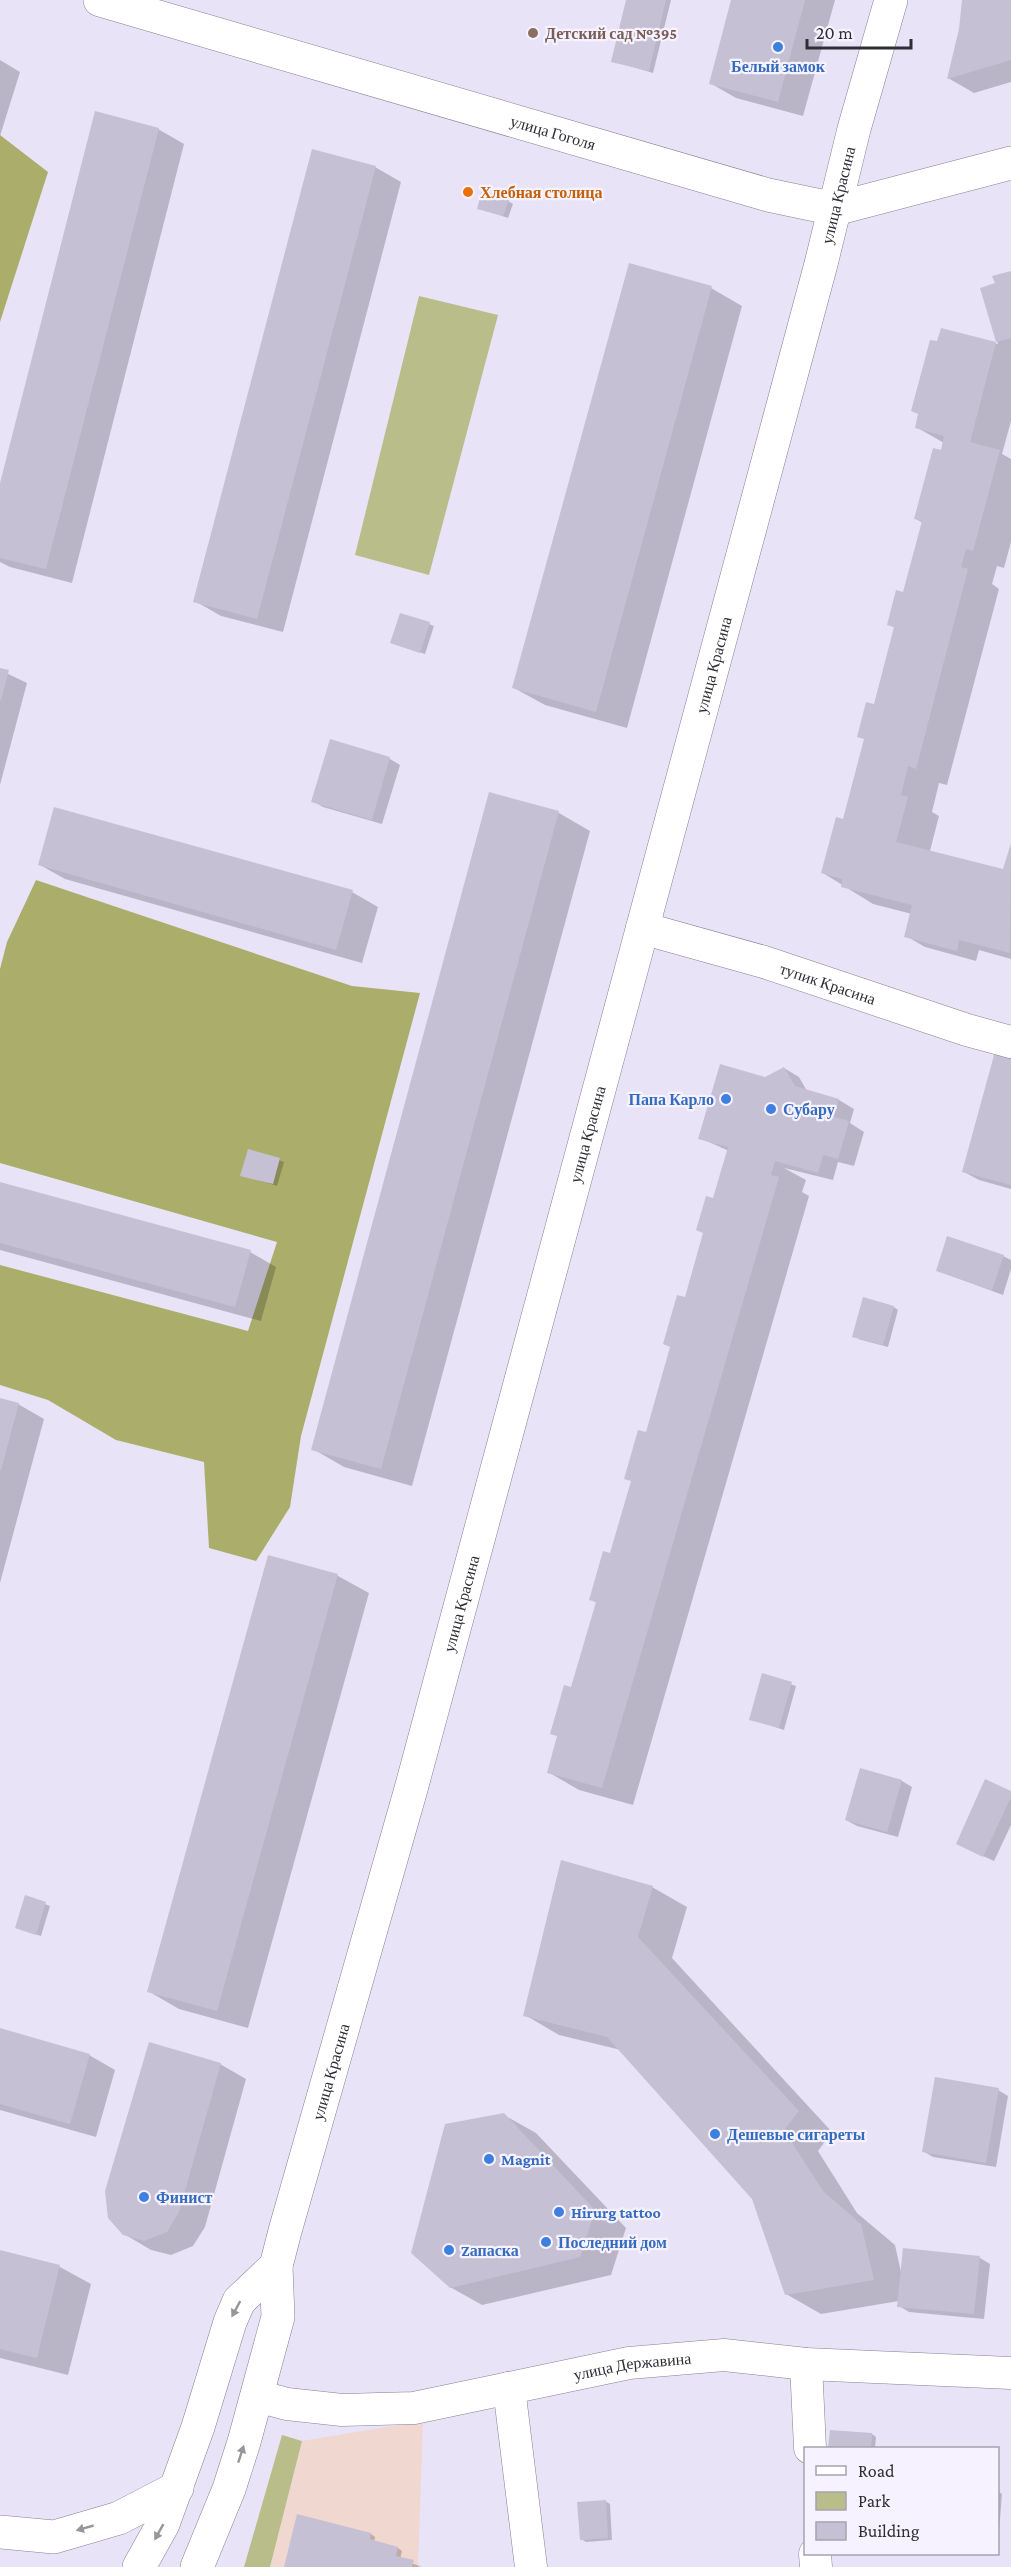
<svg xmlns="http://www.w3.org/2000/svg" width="1011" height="2567" viewBox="0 0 1011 2567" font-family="'Crimson Pro',serif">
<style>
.commercial{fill:#f0d7cf}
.green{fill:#b9bd89}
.forest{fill:#abae6b}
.shadow{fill:#0003}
.building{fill:#c6c0d4}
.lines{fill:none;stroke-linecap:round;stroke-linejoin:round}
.minor-casing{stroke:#868093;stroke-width:33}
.tertiary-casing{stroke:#868093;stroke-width:34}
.secondary-casing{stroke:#868093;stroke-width:34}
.minor{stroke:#fff;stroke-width:32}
.tertiary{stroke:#fff;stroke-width:33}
.secondary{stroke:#fff;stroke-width:33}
.oneway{fill:#97969a}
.education-dot{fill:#8d6e63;stroke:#f6f2ff;stroke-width:2}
.shop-dot{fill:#3f7fe0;stroke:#f6f2ff;stroke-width:2}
.food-dot{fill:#e8710a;stroke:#f6f2ff;stroke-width:2}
.labels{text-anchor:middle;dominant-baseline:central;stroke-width:4.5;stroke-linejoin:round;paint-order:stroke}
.education-label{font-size:16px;font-weight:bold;fill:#785e54;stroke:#f6f2ff;text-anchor:start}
.shop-label{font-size:16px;font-weight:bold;fill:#366cbe;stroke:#f6f2ff;text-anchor:start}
.street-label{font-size:16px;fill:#2f2d35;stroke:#f6f2ff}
.food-label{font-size:16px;font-weight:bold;fill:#c56008;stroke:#f6f2ff;text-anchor:start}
</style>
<rect width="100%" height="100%" fill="#e9e3f8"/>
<path class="commercial" d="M423,2421L418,2567H270L302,2441Z"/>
<g class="green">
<path d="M419,296L498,315L429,575L355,555Z"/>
<path d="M282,2435L302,2441L270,2567H244Z"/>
</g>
<g class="forest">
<path d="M0,135L48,172L0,322Z"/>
<path d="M36,880L352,986L420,993L301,1436L290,1507L256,1561L209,1548L204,1462L116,1440L48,1400L0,1385V1265L248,1331L277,1242L0,1163V969L7,942Z"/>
</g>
<g class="shadow">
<path d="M628,0H671L653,73L613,61Z"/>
<path d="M733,0H835L803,116L736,98L710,83Z"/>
<path d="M963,0H1011V82L974,93L948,78L960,29Z"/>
<path d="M0,60L20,72L0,136Z"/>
<path d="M158,129L184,144L72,583L10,567L0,562V489Z"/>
<path d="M375,167L401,182L283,632L221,616L195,601Z"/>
<path d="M508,201L513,204L508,218L478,208Z"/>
<path d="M1011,272V421L1002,454L1011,459V542L1004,568L997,566L992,584L999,589L947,785L939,783L932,812L939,816L930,851L1004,871L1011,846V959L979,950L976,961L925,947L906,936L912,914L873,904L823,873L844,821L866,740L859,736L875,706L895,628L888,624L904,594L923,523L916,519L944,443L916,427L942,330L998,344L982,289L997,284Z"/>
<path d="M711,288L742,306L627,728L545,705L514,688Z"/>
<path d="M429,624L434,626L425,654L397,645Z"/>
<path d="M0,670L27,683L0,785Z"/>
<path d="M331,741L390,759L400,765L382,824L323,807L313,801Z"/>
<path d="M490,794L559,813L590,831L412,1486L344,1467L313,1449Z"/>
<path d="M40,865L352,892L378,907L362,963L65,879Z"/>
<path d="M1011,1054V1189L979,1180L964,1172Z"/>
<path d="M784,1068L799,1077L807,1091L839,1100L854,1109L850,1123L864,1132L854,1166L838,1162L833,1180L784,1168L806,1180L802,1192L809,1196L633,1805L579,1790L548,1772L559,1737L552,1733L572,1689L597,1603L590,1599L611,1555L729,1151L700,1138L765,1079Z"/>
<path d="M279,1160L284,1162L277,1186L242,1175Z"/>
<path d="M0,1184L250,1252L276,1267L261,1321L0,1250Z"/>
<path d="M1003,1256L1011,1260V1269L1003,1295L938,1271Z"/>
<path d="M894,1307L898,1310L888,1347L858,1339Z"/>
<path d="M0,1399L18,1404L44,1419L0,1583Z"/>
<path d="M269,1557L338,1576L369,1593L248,2028L179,2009L148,1991Z"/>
<path d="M763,1675L796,1686L784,1730L751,1719Z"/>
<path d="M861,1770L902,1781L912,1787L898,1837L857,1826L846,1820Z"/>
<path d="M1011,1792V1825L994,1861L968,1849Z"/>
<path d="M652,1887L687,1907L672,1958L832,2132L818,2151L857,2213L895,2245L901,2272L980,2258L990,2264L984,2319L909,2312L899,2306V2301L821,2314L786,2294L753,2198L621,2050L559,2035L525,2015Z"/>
<path d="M26,1897L50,1906L41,1936L16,1928Z"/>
<path d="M0,2030L89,2055L115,2070L96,2137L0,2110Z"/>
<path d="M220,2064L246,2079L205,2227L193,2246L171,2255L151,2250L124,2234Z"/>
<path d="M998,2090L1008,2096L996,2167L933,2157L923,2151Z"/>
<path d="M504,2115L536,2133L626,2228L611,2275L482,2305L450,2287Z"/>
<path d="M0,2252L60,2267L91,2284L68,2375L0,2358Z"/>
<path d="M831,2431L872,2434L876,2437L875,2448H830Z"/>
<path d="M998,2491L1002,2494L998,2545Z"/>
<path d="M605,2501L610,2504L612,2540L586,2542L581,2539Z"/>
<path d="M298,2516L371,2534L375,2537L374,2542L398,2548L402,2551L400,2559L422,2567H285Z"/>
</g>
<g class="building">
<path d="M626,0H666L649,71L611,62Z"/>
<path d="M731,0H805L778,102L709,84Z"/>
<path d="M962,0H1011V60L947,79L959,29Z"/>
<path d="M95,111L159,128L46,569L0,558V483Z"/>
<path d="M312,149L376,166L257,619L193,602Z"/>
<path d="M482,190L509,200L503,216L477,209Z"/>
<path d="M629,263L712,286L596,712L512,688Z"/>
<path d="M1011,271V338L996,342L970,442L1000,450L973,551L966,549L961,567L968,569L916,769L908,766L901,795L908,797L896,842L1003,869L1011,843L1010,953L959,940L957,951L904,937L912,905L841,887L842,879L821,873L836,817L843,819L864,739L857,737L866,702L874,704L894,627L887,625L896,590L903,592L922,521L914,519L933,448L941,450L944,436L915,428L918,414L911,411L930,340L937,341L941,328L996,342L980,288L995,283L992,276Z"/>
<path d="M400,613L430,622L420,653L390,643Z"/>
<path d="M0,668L9,670L1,700H0Z"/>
<path d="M330,739L390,757L372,820L311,802Z"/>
<path d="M489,792L559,811L381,1469L311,1450Z"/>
<path d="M54,807L353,890L336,950L38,865Z"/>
<path d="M996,1048L1011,1052V1185L962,1172Z"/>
<path d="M720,1064L765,1077L784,1067L795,1086L839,1099L834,1117L849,1121L838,1159L823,1155L818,1173L775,1161L771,1175L779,1177L602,1788L547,1773L557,1736L550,1734L564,1685L571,1687L596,1602L589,1600L603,1551L610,1553L631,1481L624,1479L638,1430L646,1432L670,1347L663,1344L677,1295L685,1297L703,1233L696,1230L706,1196L713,1198L728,1147L698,1139Z"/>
<path d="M248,1149L280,1158L273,1184L240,1176Z"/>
<path d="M0,1182L251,1250L235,1307L0,1243Z"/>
<path d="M947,1236L1004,1255L992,1290L936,1271Z"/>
<path d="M863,1297L894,1306L883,1345L852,1337Z"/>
<path d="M0,1398L19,1403L1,1470H0Z"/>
<path d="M268,1555L338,1574L217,2011L147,1992Z"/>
<path d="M762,1673L792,1682L779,1728L749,1720Z"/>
<path d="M860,1768L902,1780L887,1832L845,1820Z"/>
<path d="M985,1779L1011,1791V1797L983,1857L956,1844Z"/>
<path d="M561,1860L653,1886L638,1937L799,2111L784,2130L823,2191L861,2224L874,2280L785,2295L752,2199L607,2037L523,2016Z"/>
<path d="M25,1895L46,1902L36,1935L15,1928Z"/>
<path d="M0,2028L90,2054L70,2124L0,2104Z"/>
<path d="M149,2042L221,2063L179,2212L167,2232L144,2241L123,2235L108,2218L105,2191Z"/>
<path d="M935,2077L999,2088L986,2163L922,2152Z"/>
<path d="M504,2113L595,2210L580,2257L450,2288L411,2253L445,2124Z"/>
<path d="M903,2248L980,2256L974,2314L897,2307Z"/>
<path d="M0,2250L60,2265L37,2358L0,2349Z"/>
<path d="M830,2430L872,2433L871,2448H828Z"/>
<path d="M606,2500L608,2538L580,2540L577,2502Z"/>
<path d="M297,2514L371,2533L370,2539L398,2547L396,2556L414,2560L412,2567H284Z"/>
</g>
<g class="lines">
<defs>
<g id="minor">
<path id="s1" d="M642,928L764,962L967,1030L1011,1042"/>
<path d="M806,2364L810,2448"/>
<path d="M509,2388L531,2567"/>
<path id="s2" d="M257,2396L287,2404L342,2410L414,2408L629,2363L724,2355L806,2364L1011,2373"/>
<path d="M815,2554L816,2567"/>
</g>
<g id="tertiary">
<path id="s3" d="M100,0L768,195L835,209L1011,163"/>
</g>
<g id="secondary">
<path d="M0,2532L54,2537L119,2518L177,2488"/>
<path d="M139,2567L163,2524L198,2427L230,2322L239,2301L276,2266"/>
<path id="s4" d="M197,2567L229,2489L244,2442L278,2317L276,2266L285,2231L411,1789L821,264L854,129L891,0"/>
</g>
</defs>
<use href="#minor" class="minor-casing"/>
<use href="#tertiary" class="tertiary-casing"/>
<use href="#secondary" class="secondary-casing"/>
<use href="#minor" class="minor"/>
<use href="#tertiary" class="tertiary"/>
<use href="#secondary" class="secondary"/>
</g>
<defs><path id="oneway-solid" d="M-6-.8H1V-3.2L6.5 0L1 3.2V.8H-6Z" transform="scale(1.5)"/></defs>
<g class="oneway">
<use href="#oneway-solid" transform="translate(236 2309) rotate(118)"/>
<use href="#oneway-solid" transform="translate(241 2454) rotate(-72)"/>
<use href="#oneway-solid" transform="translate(85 2528) rotate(164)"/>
<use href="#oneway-solid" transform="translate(159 2532) rotate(119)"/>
</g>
<circle class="education-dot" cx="533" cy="33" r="6"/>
<g class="shop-dot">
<circle cx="778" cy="47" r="6"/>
<circle cx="726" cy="1099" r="6"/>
<circle cx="771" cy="1109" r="6"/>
<circle cx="715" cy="2134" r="6"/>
<circle cx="489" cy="2159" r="6"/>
<circle cx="144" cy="2197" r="6"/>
<circle cx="559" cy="2212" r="6"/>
<circle cx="546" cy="2242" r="6"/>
<circle cx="449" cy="2250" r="6"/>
</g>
<circle class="food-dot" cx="468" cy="192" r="6"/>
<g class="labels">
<g class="education-label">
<text x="545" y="33">Детский сад №395</text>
</g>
<g class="shop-label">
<text x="778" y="66" text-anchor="middle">Белый замок</text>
<text x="714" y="1099" text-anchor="end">Папа Карло</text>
<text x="783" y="1109">Субару</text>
<text x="727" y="2134">Дешевые сигареты</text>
<text x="501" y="2159">Magnit</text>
<text x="156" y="2197">Финист</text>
<text x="571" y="2212">Hirurg tattoo</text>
<text x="558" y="2242">Последний дом</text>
<text x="461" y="2250">Zапаска</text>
</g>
<g class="street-label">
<text stroke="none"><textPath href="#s3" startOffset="472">улица Гоголя</textPath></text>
<text stroke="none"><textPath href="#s4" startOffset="2460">улица Красина</textPath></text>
<text stroke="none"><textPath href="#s4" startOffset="1974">улица Красина</textPath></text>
<text stroke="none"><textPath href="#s1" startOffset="194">тупик Красина</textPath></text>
<text stroke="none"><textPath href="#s4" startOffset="1488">улица Красина</textPath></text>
<text stroke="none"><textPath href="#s4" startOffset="1002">улица Красина</textPath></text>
<text stroke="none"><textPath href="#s4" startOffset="516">улица Красина</textPath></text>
<text stroke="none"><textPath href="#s2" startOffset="381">улица Державина</textPath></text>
</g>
<g class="food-label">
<text x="480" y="192">Хлебная столица</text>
</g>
</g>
<rect x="804" y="2447" width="195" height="108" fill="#f6f2ff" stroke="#a6a3ae" stroke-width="1.5"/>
<rect x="816" y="2466" width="30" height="9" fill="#ffffff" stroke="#a6a3ae" stroke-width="1.5"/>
<text x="858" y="2477" font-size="18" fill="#2f2d35">Road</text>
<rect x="816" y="2492" width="30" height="18" fill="#b9bd89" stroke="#a6a3ae" stroke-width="1.5"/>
<text x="858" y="2507" font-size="18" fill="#2f2d35">Park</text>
<rect x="816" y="2522" width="30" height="18" fill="#c6c0d4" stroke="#a6a3ae" stroke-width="1.5"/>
<text x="858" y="2537" font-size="18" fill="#2f2d35">Building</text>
<path d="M807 39v9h104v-9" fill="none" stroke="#2f2d35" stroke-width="3"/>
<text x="816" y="39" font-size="18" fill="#2f2d35" stroke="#f6f2ff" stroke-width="4.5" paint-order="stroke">20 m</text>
</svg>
